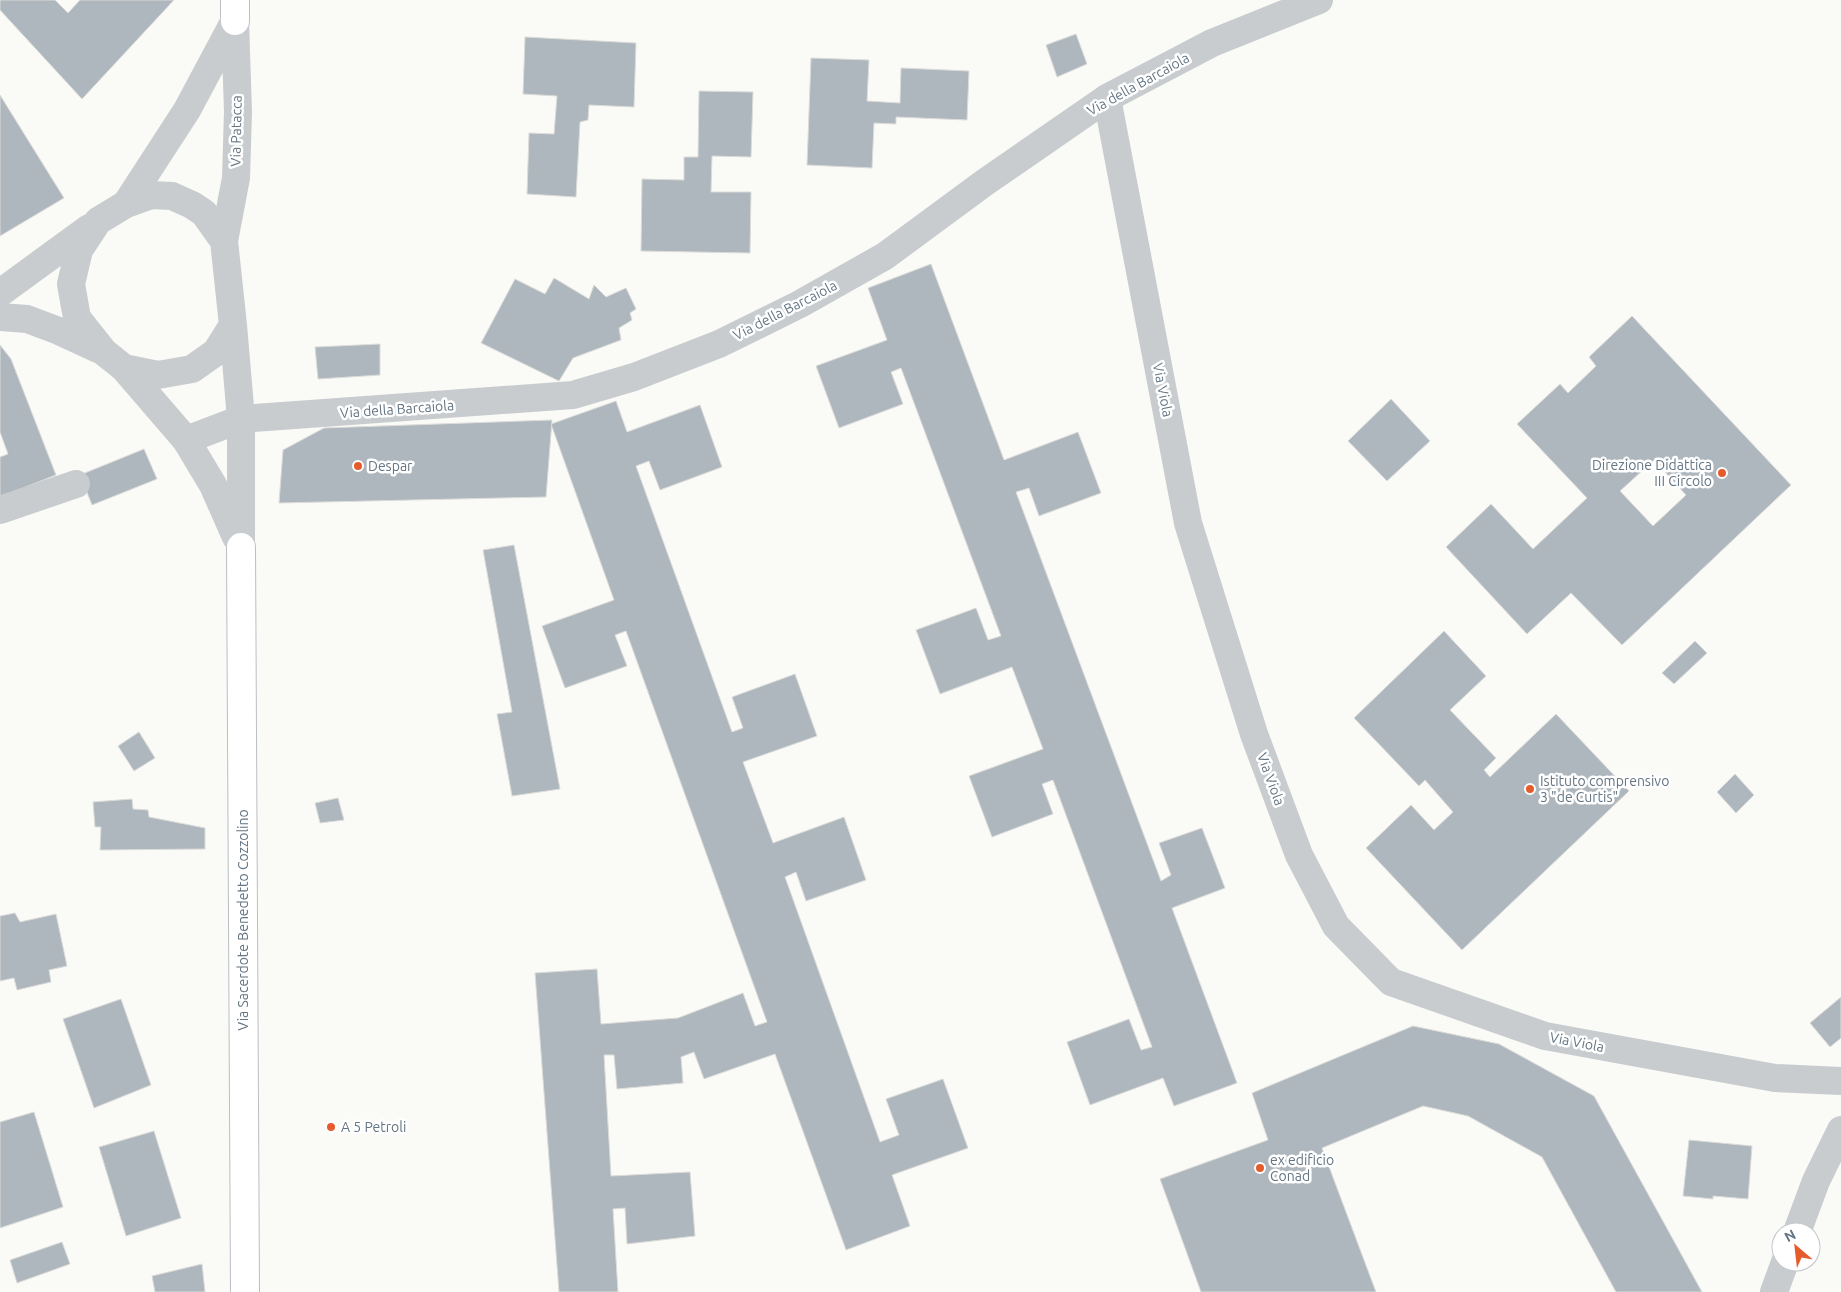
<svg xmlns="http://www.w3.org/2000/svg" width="1841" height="1292" viewBox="0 0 1841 1292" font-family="Ubuntu,sans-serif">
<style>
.building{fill:#aeb7bd;stroke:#dcdcda;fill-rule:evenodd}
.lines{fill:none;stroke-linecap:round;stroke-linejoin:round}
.secondary-casing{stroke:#babfc4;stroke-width:30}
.minor{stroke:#c8cccf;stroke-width:28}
.tertiary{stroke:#c8cccf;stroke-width:28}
.secondary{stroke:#fff;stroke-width:28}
.poi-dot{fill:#e65b2b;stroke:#fff;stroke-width:2}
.labels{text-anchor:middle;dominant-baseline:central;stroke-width:5;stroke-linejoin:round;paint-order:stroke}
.street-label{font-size:14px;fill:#647583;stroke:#fff}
.poi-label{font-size:14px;fill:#647583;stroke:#fff;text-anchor:start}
</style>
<rect width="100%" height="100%" fill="#fafaf7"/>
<g class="building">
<path d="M0,0H55L68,13L80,0H174L82,99L0,10Z"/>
<path d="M1076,34L1087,64L1057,77L1046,45Z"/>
<path d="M525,37L636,43L634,107L589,105L588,120L580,122L576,197L527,194L529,133L554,134L557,96L523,94Z"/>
<path d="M811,58L869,60L867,101L900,103L901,68L969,71L967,120L896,117V124L874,123L872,168L807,165Z"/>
<path d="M699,91L753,92L751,157L712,156L711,192H751L750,253L641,251L642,179L684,180V157H698Z"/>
<path d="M0,95L64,198L0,236Z"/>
<path d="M931,264L1004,460L1078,432L1101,493L1039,516L1029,488L1016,492L1161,881L1171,875L1159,843L1202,828L1225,888L1172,908L1237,1083L1174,1106L1163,1078L1090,1105L1067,1042L1129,1019L1141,1050L1152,1047L1053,780L1042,784L1053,814L992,837L969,776L1043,749L1012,667L940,694L916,630L976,608L988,640L1001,636L901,368L891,372L903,404L839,428L816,366L887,340L868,288Z"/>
<path d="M554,278L589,299L594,285L606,297L626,288L636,309L630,313L632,320L619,328L621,340L573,358L559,381L481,343L515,279L545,294Z"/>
<path d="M1632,316L1791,485L1622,645L1571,593L1527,634L1446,547L1491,504L1533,549L1587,498L1517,424L1560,384L1568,393L1596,366L1589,357ZM1654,460L1686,495L1653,526L1620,491Z"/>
<path d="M380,344V375L318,379L315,347Z"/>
<path d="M0,345L11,359L56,475L0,497V457L8,454L0,432Z"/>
<path d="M1391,399L1430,441L1387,481L1348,441Z"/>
<path d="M616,401L627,432L700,405L722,467L660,490L649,461L636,466L732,732L743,728L732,697L795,674L817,736L743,762L773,843L844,817L866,880L806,901L796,872L785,877L880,1142L899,1135L886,1099L943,1079L968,1148L892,1175L910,1226L846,1250L775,1054L704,1079L694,1052L681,1057L683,1083L617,1089L614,1055H604L611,1176L690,1172L695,1236L627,1244L625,1208L613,1209L618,1292H559L535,973L597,969L601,1024L678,1018L743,993L755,1026L767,1022L626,631L615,635L627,666L565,688L542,626L614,600L551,424Z"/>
<path d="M552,420L546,497L279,503L283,450L324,428Z"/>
<path d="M144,449L157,479L92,505L80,475Z"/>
<path d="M514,545L560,789L512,796L497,714L512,712L483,550Z"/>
<path d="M1444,631L1486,676L1450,710L1496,758L1484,770L1490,777L1556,714L1629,791L1462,950L1366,848L1411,805L1434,830L1453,812L1425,780L1419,786L1354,718Z"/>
<path d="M1695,641L1707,653L1674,684L1662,673Z"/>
<path d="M139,732L155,758L134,771L118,746Z"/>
<path d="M1735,774L1754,795L1736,813L1717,792Z"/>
<path d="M338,798L344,820L320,823L315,803Z"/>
<path d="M132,799L133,809L148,810L149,817L205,828V849L100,850L101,827H95L93,802Z"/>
<path d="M15,913L20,922L56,914L67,966L49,970L51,982L17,990L14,978L0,981V916Z"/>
<path d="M1841,997V1038L1830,1047L1810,1023Z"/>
<path d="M121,999L151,1085L94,1108L63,1019Z"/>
<path d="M1413,1026L1499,1044L1594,1096L1702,1292H1616L1542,1157L1468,1116L1423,1106L1322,1148L1376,1292H1201L1160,1179L1268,1140L1252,1093Z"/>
<path d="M34,1112L63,1207L0,1228V1122Z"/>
<path d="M154,1131L181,1218L126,1236L99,1147Z"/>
<path d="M1689,1140L1752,1146L1748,1199L1713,1196V1199L1683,1196Z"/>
<path d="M62,1242L70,1264L17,1283L10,1260Z"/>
<path d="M202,1264L205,1292H155L152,1276Z"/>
</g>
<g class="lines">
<defs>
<g id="secondary">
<path d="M235,0V21"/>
<path d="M241,547L245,1292"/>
</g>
</defs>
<use href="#secondary" class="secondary-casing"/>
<g class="minor">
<path d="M1107,98L1188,523L1254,734L1299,855L1336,926L1391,982L1545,1036L1775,1078L1841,1081"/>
<path d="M186,440L241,419L573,395L634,377L719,344L800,304L885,256L984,183L1107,98L1212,43L1319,0"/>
<path d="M0,510L76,484"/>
<path d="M1797,1232L1816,1181L1841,1130"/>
<path d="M1774,1292L1785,1262"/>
</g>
<g class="tertiary">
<path d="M126,204L187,110L234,22"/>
<path d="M224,241L236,178L238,112L235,21"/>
<path d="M0,293L89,228"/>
<path d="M0,317L27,319L59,331L98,349"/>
<path d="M233,325L216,352L192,369L158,375L124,368L104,352L77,318L71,284L79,250L98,221L126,204L151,195L172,196L192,205L204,213L224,241L233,325L241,419V547"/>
<path d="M124,368L186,440L213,485L236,537"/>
</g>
<use href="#secondary" class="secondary"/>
</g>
<g class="poi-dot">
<circle cx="358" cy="466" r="5"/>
<circle cx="1722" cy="473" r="5"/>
<circle cx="1530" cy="789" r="5"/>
<circle cx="331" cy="1127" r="5"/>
<circle cx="1260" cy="1168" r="5"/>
</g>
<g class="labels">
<g class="street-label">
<text transform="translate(1138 84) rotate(-29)">Via della Barcaiola</text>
<text transform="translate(236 131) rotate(-89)">Via Patacca</text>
<text transform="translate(785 310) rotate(-27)">Via della Barcaiola</text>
<text transform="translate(1163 390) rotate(79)">Via Viola</text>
<text transform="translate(397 409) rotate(-4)">Via della Barcaiola</text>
<text transform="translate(1271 779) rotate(70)">Via Viola</text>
<text transform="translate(243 920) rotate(-90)">Via Sacerdote Benedetto Cozzolino</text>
<text transform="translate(1577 1042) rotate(11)">Via Viola</text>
</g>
<g class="poi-label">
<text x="1712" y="465" text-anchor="end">Direzione Didattica<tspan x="1712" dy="16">III Circolo</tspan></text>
<text x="368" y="466">Despar</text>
<text x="1540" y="781">Istituto comprensivo<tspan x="1540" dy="16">3 "de Curtis"</tspan></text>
<text x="341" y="1127">A 5 Petroli</text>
<text x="1270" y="1160">ex edificio<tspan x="1270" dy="16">Conad</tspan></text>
</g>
</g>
<g transform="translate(1796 1247) rotate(332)"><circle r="24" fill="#ffffff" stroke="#c1c8cd"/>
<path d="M0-4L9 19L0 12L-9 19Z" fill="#e65b2b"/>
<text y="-8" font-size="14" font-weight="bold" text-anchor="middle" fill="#647583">N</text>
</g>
</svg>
